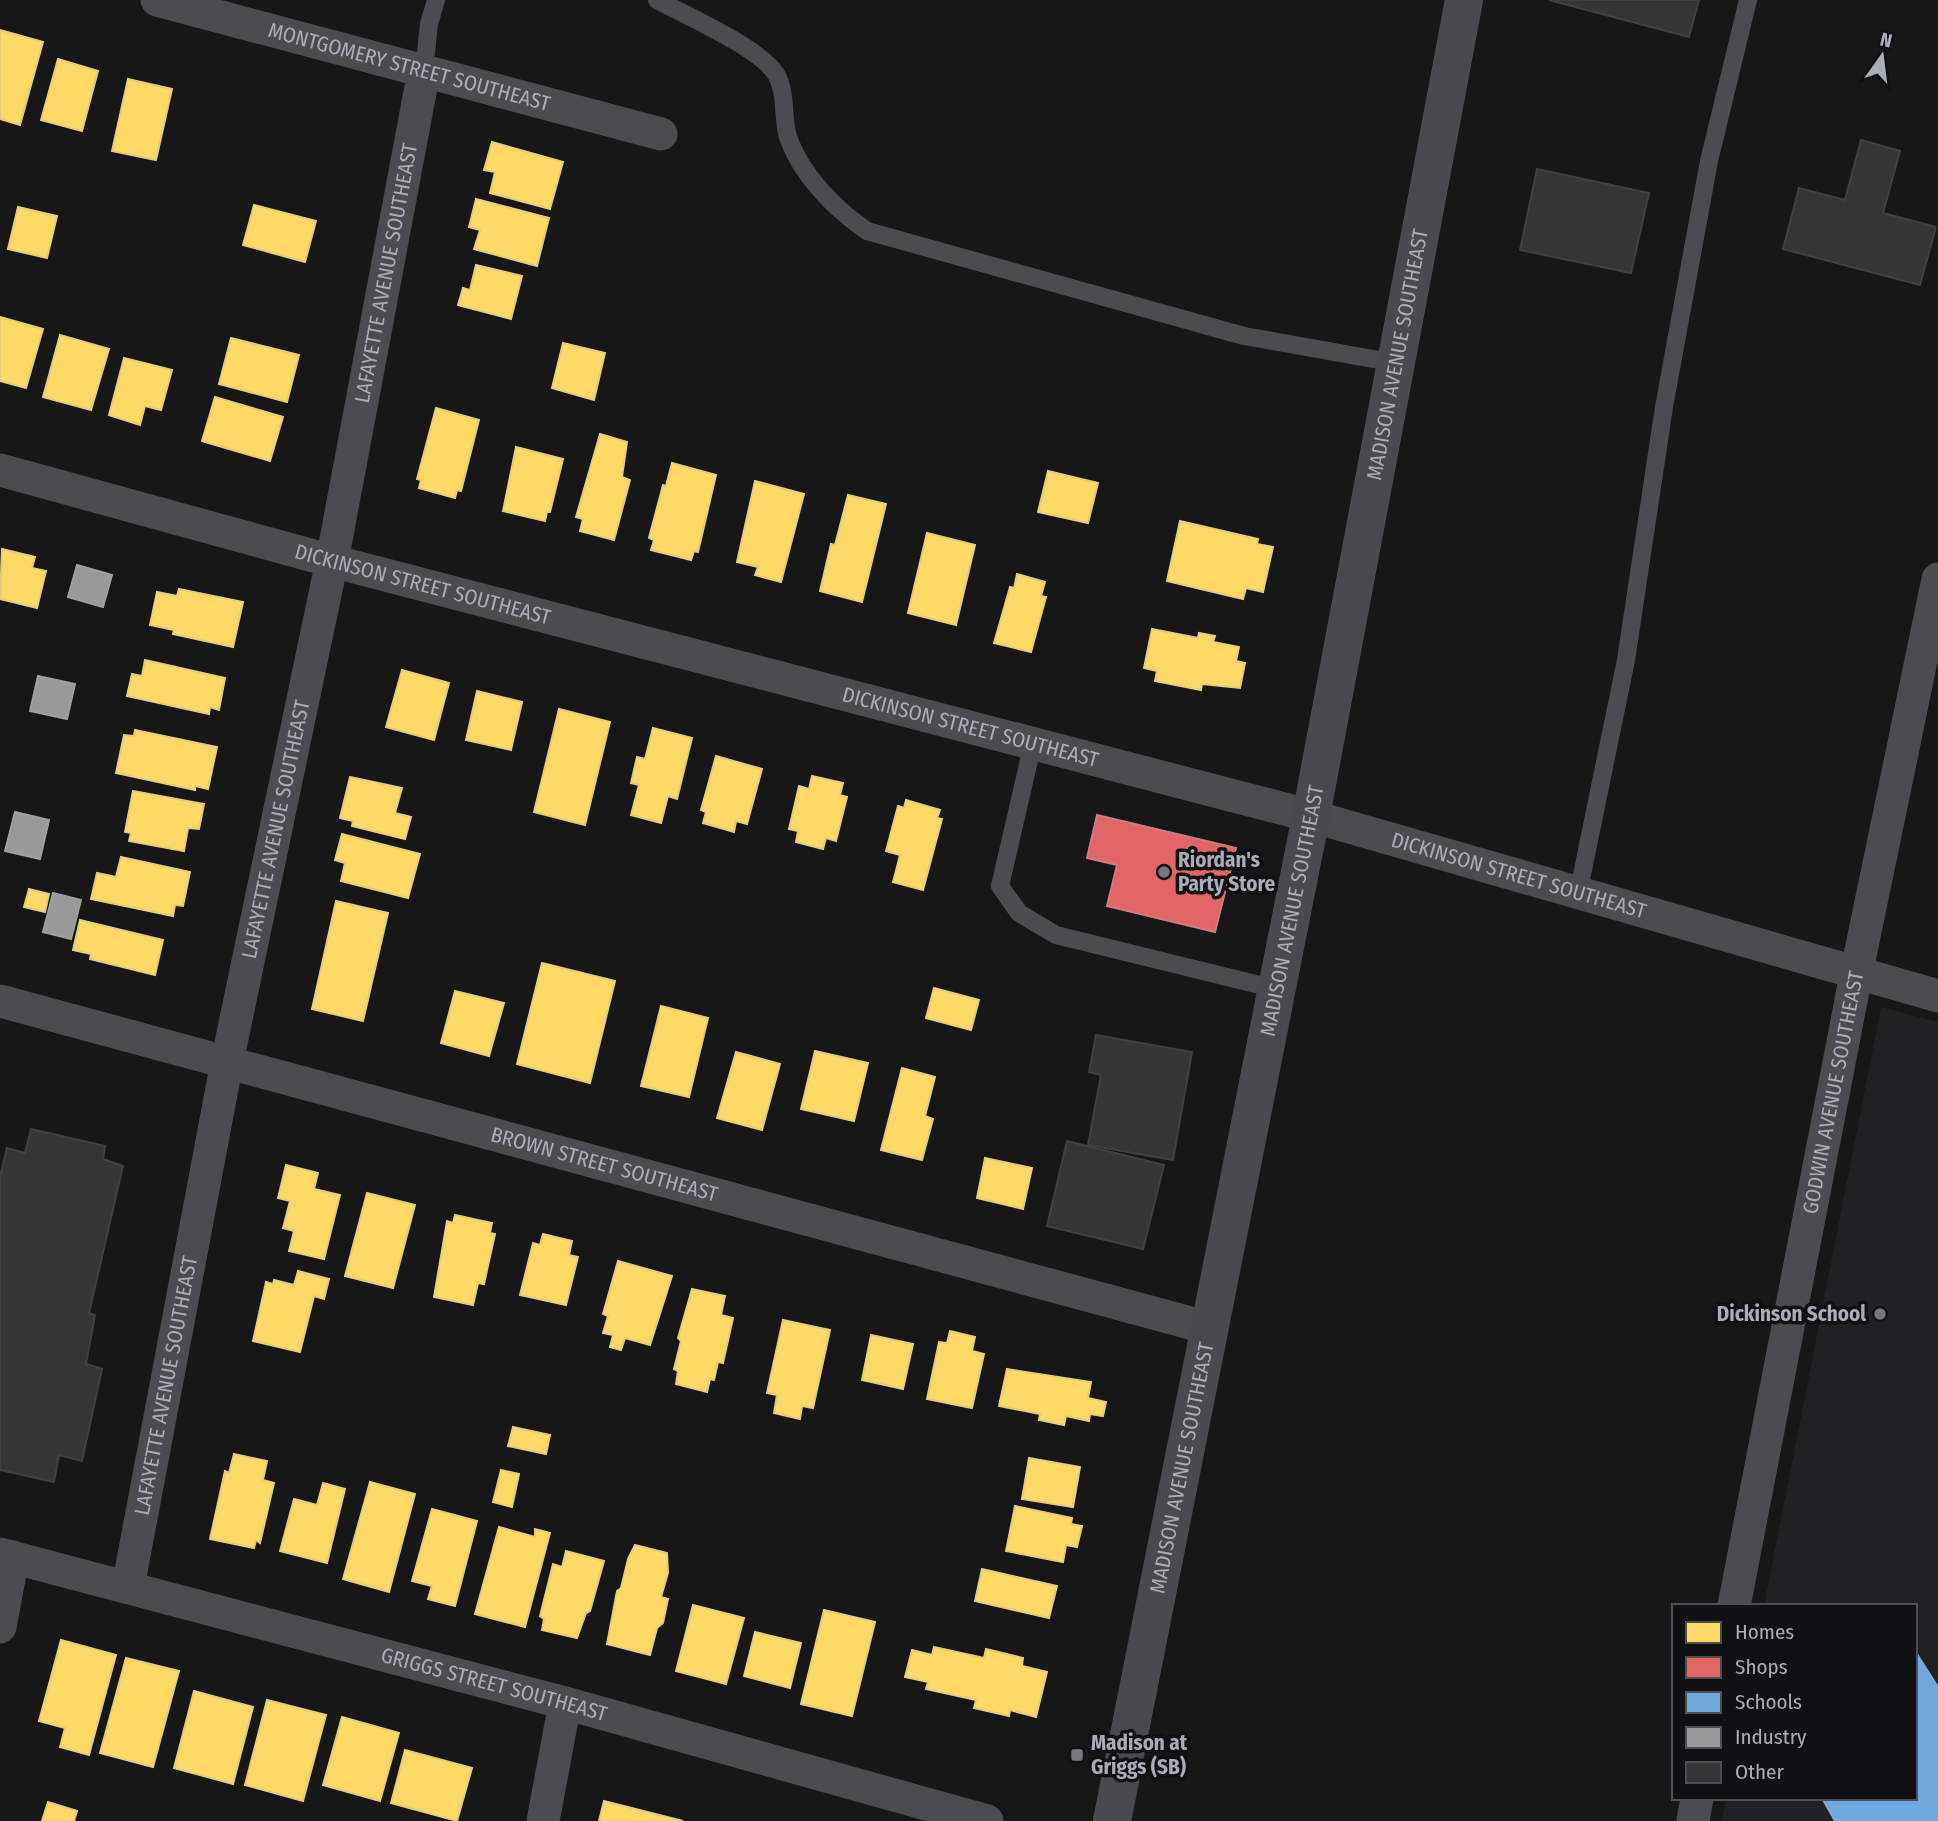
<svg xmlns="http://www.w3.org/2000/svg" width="1938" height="1821" viewBox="0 0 1938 1821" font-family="'Fira Sans Condensed',sans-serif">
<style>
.built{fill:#212123}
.homes{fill:#ffd966;stroke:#e5cc7f;stroke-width:2}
.shops{fill:#e06666;stroke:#cf7b7f;stroke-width:2}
.schools{fill:#6fa8dc;stroke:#80aad1;stroke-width:2}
.industry{fill:#999;stroke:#9e9fa2;stroke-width:2}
.building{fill:#353536;stroke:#3f4043;stroke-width:2}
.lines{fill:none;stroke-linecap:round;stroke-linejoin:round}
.lane{stroke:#4b4c50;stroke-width:18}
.street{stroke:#4b4c50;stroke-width:33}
.secondary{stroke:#4a4a4e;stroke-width:38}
.poi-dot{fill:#757880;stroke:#111113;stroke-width:2.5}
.labels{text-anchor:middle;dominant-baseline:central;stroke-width:7;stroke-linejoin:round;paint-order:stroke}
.street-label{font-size:21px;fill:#a8adb8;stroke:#111113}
.poi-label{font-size:21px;font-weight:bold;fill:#a8adb8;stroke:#111113;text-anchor:start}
</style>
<rect width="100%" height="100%" fill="#171717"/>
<path class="built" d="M1881,1007L1938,1022V1821H1722L1726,1798H1915V1606H1764Z"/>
<g class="homes">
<path d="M0,30L43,42L20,125L0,119Z"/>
<path d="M58,59L98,71L82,131L41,120Z"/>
<path d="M128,79L172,89L156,160L112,151Z"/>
<path d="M492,142L563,162L550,209L490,193L495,172L484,170Z"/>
<path d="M476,199L549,218L537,266L474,249L480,230L469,227Z"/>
<path d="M254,205L316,221L305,262L243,245Z"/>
<path d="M18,207L57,216L47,258L8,249Z"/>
<path d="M476,265L522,276L511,319L458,305L463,288L470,290Z"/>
<path d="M0,317L43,329L26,388L0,381Z"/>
<path d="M60,335L109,349L91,410L43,397Z"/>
<path d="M231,338L299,355L287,402L219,384Z"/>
<path d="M563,343L605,353L594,400L552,388Z"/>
<path d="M124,358L172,370L161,410L145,406L140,425L109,415Z"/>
<path d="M215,397L283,417L270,461L202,441Z"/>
<path d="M436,408L479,420L461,491L457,490L455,498L419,488L421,480L417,479Z"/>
<path d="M600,434L627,442L622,477L630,480L614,540L580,531L583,519L576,517Z"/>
<path d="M516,447L563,459L550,512H547L545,521L503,511Z"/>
<path d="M672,463L716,475L698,552L694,551L691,560L651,550L654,540L649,538L663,485L666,486Z"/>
<path d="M1048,471L1098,483L1088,523L1038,512Z"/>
<path d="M755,481L804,494L781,582L755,575L758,567L737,562Z"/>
<path d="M848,495L886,504L862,602L820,591L831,544L835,545Z"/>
<path d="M1180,521L1258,539L1257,544L1273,547L1263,592L1246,588L1243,599L1167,581Z"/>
<path d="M927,533L975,545L956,625L908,613Z"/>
<path d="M2,549L35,557L32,568L46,571L37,608L0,599Z"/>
<path d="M1017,574L1045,582L1041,596L1046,597L1031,652L994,643L1010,587L1014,588Z"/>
<path d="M179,589L243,602L233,647L173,634L174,630L150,625L157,592L177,596Z"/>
<path d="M1152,629L1198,638L1199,633L1215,636L1213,642L1239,647L1236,661L1245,663L1240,688L1202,684L1201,690L1155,681L1157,671L1144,668Z"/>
<path d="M145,660L225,678L219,710L210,707L209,714L127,696L132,674L142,676Z"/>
<path d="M402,670L449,683L434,740L386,727Z"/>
<path d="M477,691L522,702L511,750L466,740Z"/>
<path d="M559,709L610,722L585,825L534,812Z"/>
<path d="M653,728L692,738L677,799L668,796L661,823L631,815L639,785L631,783L637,757L645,759Z"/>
<path d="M135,730L217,747L208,789L195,786V790L116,773L124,735L134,736Z"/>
<path d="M716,756L762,769L747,824L736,821L734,832L703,823L706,812L701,810Z"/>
<path d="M812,776L843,783L840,795L847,797L836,841L826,838L823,849L796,842L798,831L789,829L799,786L809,789Z"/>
<path d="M350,777L402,788L395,813L411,817L405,839L352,826L353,821L340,818Z"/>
<path d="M133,791L204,804L199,829L188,828L184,851L129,841L131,833L125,832Z"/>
<path d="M906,800L940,810L937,818L942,819L923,890L893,882L900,855L886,851L898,806L904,808Z"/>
<path d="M342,834L420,854L408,898L341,881L345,863L335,860Z"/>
<path d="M121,857L190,872L183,906L175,905L173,916L91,899L97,873L116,877Z"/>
<path d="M29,889L49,894L45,912L24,907Z"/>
<path d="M336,901L388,913L363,1021L312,1009Z"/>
<path d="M80,920L163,940L155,975L90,959L91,954L73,950Z"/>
<path d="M542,963L615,981L590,1083L517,1064Z"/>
<path d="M934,988L979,1000L971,1030L926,1018Z"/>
<path d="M455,991L504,1003L489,1056L441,1043Z"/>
<path d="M661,1006L708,1018L689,1097L641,1086Z"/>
<path d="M815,1051L868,1063L854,1121L801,1109Z"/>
<path d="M736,1052L780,1064L762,1130L717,1118Z"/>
<path d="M902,1068L935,1077L925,1116L933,1119L922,1160L881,1150Z"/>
<path d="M985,1158L1032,1168L1023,1209L977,1198Z"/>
<path d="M286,1165L318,1173L314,1189L340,1195L324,1259L289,1251L294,1231L283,1228L290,1201L278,1198Z"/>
<path d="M367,1193L415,1205L393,1288L345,1276Z"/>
<path d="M455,1215L492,1223L490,1233L495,1234L484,1284L478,1283L473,1305L434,1297L447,1221L453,1223Z"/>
<path d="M543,1234L572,1241L569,1255L578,1257L566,1305L520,1295L533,1243L540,1245Z"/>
<path d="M618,1261L672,1276L650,1345L625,1338L621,1350L610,1347L613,1335L603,1333L608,1316L603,1314Z"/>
<path d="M298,1271L329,1279L324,1299L314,1296L300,1352L253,1341L266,1282L273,1284L274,1280L294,1285Z"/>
<path d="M692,1289L725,1296L721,1315L733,1318L723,1363L718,1362L714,1380L710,1379L707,1392L676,1384L678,1371L674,1369L681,1341L678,1338Z"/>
<path d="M783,1320L830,1330L813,1408L802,1406L800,1419L774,1413L777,1395L767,1393Z"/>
<path d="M950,1331L975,1337L972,1351L984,1354L972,1408L927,1399L939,1342L947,1343Z"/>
<path d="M871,1335L913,1344L903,1389L862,1380Z"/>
<path d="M1007,1369L1091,1382L1088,1398L1106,1402L1103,1416L1090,1414L1089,1421L1066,1416L1064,1425L1039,1420L1040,1414L999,1406Z"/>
<path d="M513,1427L550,1435L546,1454L508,1446Z"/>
<path d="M234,1454L267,1461L263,1480L274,1483L260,1543L256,1540L254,1548L210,1539L225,1471L229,1473Z"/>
<path d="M1029,1458L1080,1467L1073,1507L1022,1499Z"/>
<path d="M501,1470L519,1474L512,1507L493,1502Z"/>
<path d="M370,1482L415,1494L389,1592L343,1579Z"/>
<path d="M323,1483L345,1489L327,1563L280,1551L294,1499L317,1505Z"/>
<path d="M1015,1506L1072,1518L1071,1524L1082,1526L1077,1547L1066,1545L1063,1562L1006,1551Z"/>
<path d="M432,1509L477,1521L455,1606L428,1599L432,1586L412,1581Z"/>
<path d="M499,1527L535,1537V1529L550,1533L525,1627L475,1614Z"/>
<path d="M635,1545L667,1553L668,1573L661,1597L668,1599L663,1623L657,1628L650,1655L607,1644L617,1591L621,1588L628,1559Z"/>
<path d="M566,1551L604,1561L590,1611L586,1613L577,1638L542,1630L544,1619L540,1616L553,1564L562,1567Z"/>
<path d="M982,1569L1057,1586L1049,1618L975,1601Z"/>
<path d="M693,1605L744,1618L726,1684L676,1671Z"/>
<path d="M824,1610L875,1622L852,1716L801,1704Z"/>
<path d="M755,1632L801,1643L790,1688L744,1676Z"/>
<path d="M61,1640L116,1655L89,1755L60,1747L65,1728L39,1721Z"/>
<path d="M934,1647L984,1658L986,1649L1023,1658L1022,1666L1047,1672L1036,1717L1010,1710L1009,1716L974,1708L976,1700L926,1689L928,1682L905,1677L912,1650L932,1655Z"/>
<path d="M126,1658L179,1671L153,1767L100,1753Z"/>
<path d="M194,1691L253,1707L233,1784L174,1768Z"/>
<path d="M267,1700L326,1715L303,1801L245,1785Z"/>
<path d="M342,1717L399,1733L380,1801L323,1785Z"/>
<path d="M405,1750L472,1768L457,1821L391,1803Z"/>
<path d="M604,1801L683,1821H599Z"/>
<path d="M48,1802L77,1811L74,1821H42Z"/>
</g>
<path class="shops" d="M1097,815L1236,848L1215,932L1107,906L1117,865L1087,858Z"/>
<path class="schools" d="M1915,1651L1938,1687V1821H1835L1822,1798H1915Z"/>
<g class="industry">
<path d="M77,565L112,575L103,607L68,597Z"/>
<path d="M38,676L75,684L67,719L30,711Z"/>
<path d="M15,812L49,820L40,859L5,851Z"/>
<path d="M53,893L81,900L71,939L43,932Z"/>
</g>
<g class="building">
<path d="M1549,0H1699L1689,37Z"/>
<path d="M1861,140L1900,151L1883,213L1936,227L1920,285L1783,249L1799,188L1845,200Z"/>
<path d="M1537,169L1649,193L1631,273L1520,250Z"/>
<path d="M1096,1035L1192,1052L1173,1160L1088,1145L1101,1075L1089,1072Z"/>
<path d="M31,1129L105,1146L103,1159L123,1166L89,1313L95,1315L86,1364L102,1369L82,1461L59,1455L54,1482L0,1470V1177L7,1148L25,1153Z"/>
<path d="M1067,1141L1164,1165L1143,1249L1047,1226Z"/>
</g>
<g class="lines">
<g class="lane">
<path d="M657,0C685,15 760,48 776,74C787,93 782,116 788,137C801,175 835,209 867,231L1244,336L1396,363"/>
<path d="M424,71L429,24L436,0"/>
<path d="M1033,743L1000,886L1019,913L1056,935L1276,989"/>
<path d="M1578,894L1626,660L1664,407L1709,161L1748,0"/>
</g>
<g class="street">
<path id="s1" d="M157,0L661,134"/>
<path id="s2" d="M0,470L332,561L1311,816L1938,996"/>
<path id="s3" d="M0,1001L1209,1328"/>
<path id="s4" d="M0,1554L565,1703L987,1821"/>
<path id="s5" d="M128,1587L227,1062L332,561L424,71"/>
<path id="s6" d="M1734,1606L1856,975L1938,579"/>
<path d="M0,1627L13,1557"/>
<path d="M543,1821L565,1703"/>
<path d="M1693,1821L1697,1798"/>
</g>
<path class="secondary" id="s7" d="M1112,1821L1311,816L1464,0"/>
</g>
<g class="poi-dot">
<circle cx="1164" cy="872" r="7"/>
<circle cx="1880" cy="1314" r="7"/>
<rect x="1070" y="1748" width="14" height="14" rx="3.5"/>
</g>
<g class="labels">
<g class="street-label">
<text stroke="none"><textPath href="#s1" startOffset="261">MONTGOMERY STREET SOUTHEAST</textPath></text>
<text stroke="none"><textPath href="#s5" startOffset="1339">LAFAYETTE AVENUE SOUTHEAST</textPath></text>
<text stroke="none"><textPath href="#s7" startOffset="1494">MADISON AVENUE SOUTHEAST</textPath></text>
<text stroke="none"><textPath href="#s2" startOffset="438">DICKINSON STREET SOUTHEAST</textPath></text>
<text stroke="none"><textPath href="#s2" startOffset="1004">DICKINSON STREET SOUTHEAST</textPath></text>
<text stroke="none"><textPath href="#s5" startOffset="772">LAFAYETTE AVENUE SOUTHEAST</textPath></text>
<text stroke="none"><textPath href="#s2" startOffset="1572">DICKINSON STREET SOUTHEAST</textPath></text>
<text stroke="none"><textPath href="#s7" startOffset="928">MADISON AVENUE SOUTHEAST</textPath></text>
<text stroke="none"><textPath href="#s6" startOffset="523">GODWIN AVENUE SOUTHEAST</textPath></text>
<text stroke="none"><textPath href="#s3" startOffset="626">BROWN STREET SOUTHEAST</textPath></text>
<text stroke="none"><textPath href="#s5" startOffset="205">LAFAYETTE AVENUE SOUTHEAST</textPath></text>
<text stroke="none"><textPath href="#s7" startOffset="360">MADISON AVENUE SOUTHEAST</textPath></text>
<text stroke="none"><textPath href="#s4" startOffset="511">GRIGGS STREET SOUTHEAST</textPath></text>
</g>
<g class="poi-label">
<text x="1178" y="860">Riordan's<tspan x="1178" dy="24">Party Store</tspan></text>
<text x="1866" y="1314" text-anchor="end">Dickinson School</text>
<text x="1091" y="1743">Madison at<tspan x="1091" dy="24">Griggs (SB)</tspan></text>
</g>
</g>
<rect x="1672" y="1604" width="245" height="196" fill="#111113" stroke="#4d4f55" stroke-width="2"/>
<rect x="1686" y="1622" width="35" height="21" fill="#ffd966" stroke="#4d4f55" stroke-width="2"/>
<text x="1735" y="1639" font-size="21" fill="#a8adb8">Homes</text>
<rect x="1686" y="1657" width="35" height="21" fill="#e06666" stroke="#4d4f55" stroke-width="2"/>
<text x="1735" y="1674" font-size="21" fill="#a8adb8">Shops</text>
<rect x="1686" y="1692" width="35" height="21" fill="#6fa8dc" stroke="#4d4f55" stroke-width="2"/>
<text x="1735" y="1709" font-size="21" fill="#a8adb8">Schools</text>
<rect x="1686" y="1727" width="35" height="21" fill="#999999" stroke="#4d4f55" stroke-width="2"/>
<text x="1735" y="1744" font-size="21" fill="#a8adb8">Industry</text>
<rect x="1686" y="1762" width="35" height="21" fill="#353536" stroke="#4d4f55" stroke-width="2"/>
<text x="1735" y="1779" font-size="21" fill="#a8adb8">Other</text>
<g transform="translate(1882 56) rotate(14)" stroke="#111113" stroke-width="5" paint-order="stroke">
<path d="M0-5L12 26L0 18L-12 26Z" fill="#a8adb8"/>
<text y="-10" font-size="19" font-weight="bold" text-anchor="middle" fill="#a8adb8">N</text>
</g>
</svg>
